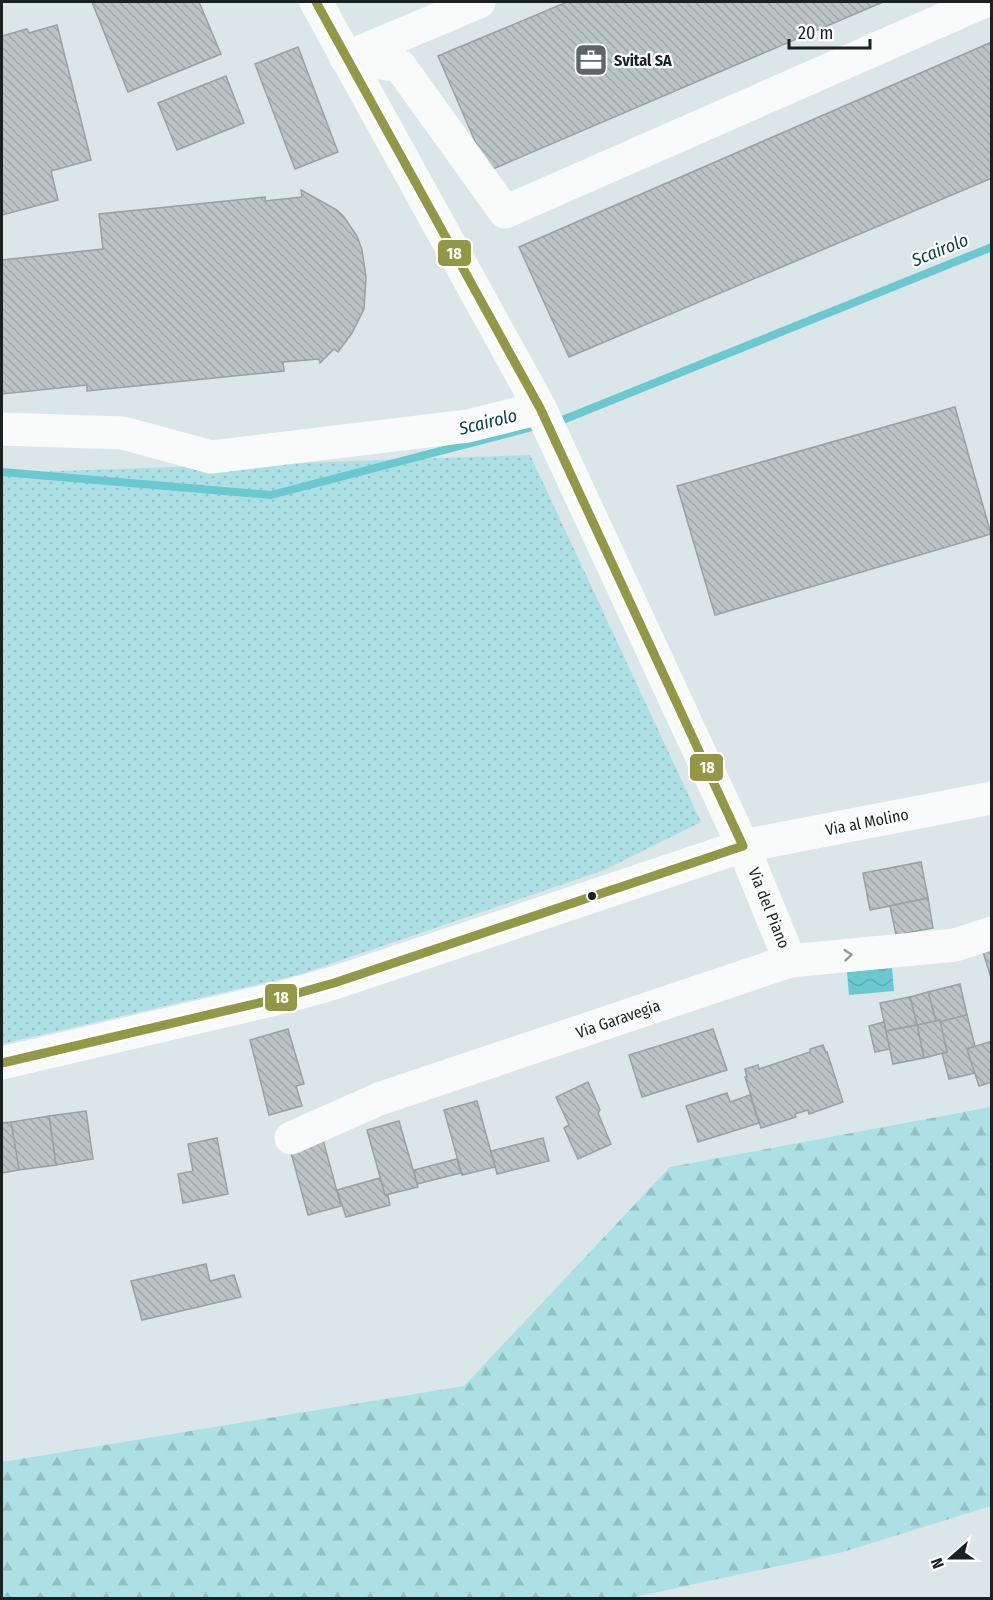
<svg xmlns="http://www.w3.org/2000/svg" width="993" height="1600" viewBox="0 0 993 1600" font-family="'Fira Sans Condensed',sans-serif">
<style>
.green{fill:url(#green-dots)}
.forest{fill:url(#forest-firs)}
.water{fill:url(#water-waves)}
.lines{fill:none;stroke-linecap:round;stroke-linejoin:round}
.stream{stroke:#69c8d0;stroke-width:8}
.building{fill:url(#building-back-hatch);stroke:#99a1a2;stroke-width:1.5}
.minor{stroke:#f9fbfb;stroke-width:33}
.bus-1-casing{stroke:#fff;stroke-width:14}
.bus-1{stroke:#939846;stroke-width:9}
.oneway{stroke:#949999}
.bus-dot{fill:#192121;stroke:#fff;stroke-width:2}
.labels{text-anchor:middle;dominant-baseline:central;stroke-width:4.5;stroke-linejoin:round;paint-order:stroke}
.poi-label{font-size:16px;font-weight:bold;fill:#192121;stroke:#fff;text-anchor:start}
.street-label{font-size:16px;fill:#192121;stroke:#fff}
.water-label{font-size:18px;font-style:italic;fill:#074247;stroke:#fff}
.line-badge{stroke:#fff;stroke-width:2}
.badge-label{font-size:16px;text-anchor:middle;font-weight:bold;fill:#fff}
</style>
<defs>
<pattern id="green-dots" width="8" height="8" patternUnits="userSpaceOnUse" patternTransform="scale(1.5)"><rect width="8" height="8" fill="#ace0e5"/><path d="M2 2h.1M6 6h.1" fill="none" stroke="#93c0c4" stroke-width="1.8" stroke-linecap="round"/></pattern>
<pattern id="forest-firs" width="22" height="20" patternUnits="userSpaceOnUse" patternTransform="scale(1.5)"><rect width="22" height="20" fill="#ace0e5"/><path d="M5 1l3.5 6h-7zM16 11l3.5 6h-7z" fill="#93c0c4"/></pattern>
<pattern id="water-waves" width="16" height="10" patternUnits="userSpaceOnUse" patternTransform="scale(1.5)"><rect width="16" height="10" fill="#69c8d0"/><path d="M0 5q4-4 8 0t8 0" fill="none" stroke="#5aacb2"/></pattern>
<pattern id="building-back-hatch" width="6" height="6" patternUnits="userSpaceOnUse" patternTransform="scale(1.5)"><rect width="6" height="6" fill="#bbc4c5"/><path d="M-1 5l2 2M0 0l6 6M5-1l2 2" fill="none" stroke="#a0a8a9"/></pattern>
</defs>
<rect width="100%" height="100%" fill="#dae6e7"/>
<path class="green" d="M530,455L701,822L604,870L298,975L2,1044V473Z"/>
<path class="forest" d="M991,1107V1506L843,1552L630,1598H2V1462L464,1386L670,1167Z"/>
<path class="water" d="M892,968L894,991L849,995L847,972Z"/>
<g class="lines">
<g class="stream">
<path d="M553,422L565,419L992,247"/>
<path d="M2,472L271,495L540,425"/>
</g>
</g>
<g class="building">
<path d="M92,2H199L221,54L128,92Z"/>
<path d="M567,2H883L488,171L438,56Z"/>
<path d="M57,25L91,160L51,171L58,200L2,215V36L27,29L29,33Z"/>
<path d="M992,42V178L569,357L519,247Z"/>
<path d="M298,47L338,152L295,169L255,64Z"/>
<path d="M226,76L244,123L177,150L158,103Z"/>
<path d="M301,190L337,210L344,217L357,236L362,250L366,277L364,309L352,333L338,352L334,349L320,363L319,359L283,362L284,371L87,391V385L2,394V260L103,249L99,214L265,197V201L302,197Z"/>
<path d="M955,407L991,534L715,615L677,486Z"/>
<path d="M921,862L928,898L870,910L863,873Z"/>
<path d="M928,898L933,928L896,935L890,906Z"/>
<path d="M992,942V978H991L981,945Z"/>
<path d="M960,984L967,1015L939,1022L940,1020L936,1021L928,992Z"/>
<path d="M928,992L936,1021L917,1025L910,997Z"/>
<path d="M910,997L917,1025L886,1031L880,1003Z"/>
<path d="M967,1015L975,1046L967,1049L975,1073L949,1079L942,1053L947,1052L939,1022Z"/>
<path d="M940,1020L947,1052L924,1058L917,1025Z"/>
<path d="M884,1022L890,1049L875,1052L869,1026Z"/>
<path d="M917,1025L924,1058L893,1064L886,1031Z"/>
<path d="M288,1029L304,1084L296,1086L302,1106L269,1115L250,1040Z"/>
<path d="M713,1029L727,1070L642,1097L629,1055Z"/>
<path d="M992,1041V1082L979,1086L967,1049Z"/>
<path d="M823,1045L826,1053L827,1052L843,1102L809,1114L808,1110L795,1114L796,1117L761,1128L745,1077H747L745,1069L758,1065L759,1069L810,1052V1049Z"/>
<path d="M588,1082L600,1110L598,1113L611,1144L578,1159L564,1128L569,1125L556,1097Z"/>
<path d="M727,1093L730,1102L750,1095L759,1123L698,1142L686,1106Z"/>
<path d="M477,1101L495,1167L462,1175L444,1110Z"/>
<path d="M86,1111L93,1159L56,1165L49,1116Z"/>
<path d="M49,1116L56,1165L19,1170L11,1122Z"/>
<path d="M399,1121L418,1187L385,1195L367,1130Z"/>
<path d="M11,1122L19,1170L2,1173V1123Z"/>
<path d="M217,1138L228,1194L183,1203L178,1174L193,1171L188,1144Z"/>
<path d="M543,1138L549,1161L497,1174L491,1151Z"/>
<path d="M323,1140L341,1206L308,1215L290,1149Z"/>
<path d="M457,1159L461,1173L417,1184L414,1170Z"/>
<path d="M380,1178L385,1195H388L390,1205L346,1217L337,1190Z"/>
<path d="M206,1264L210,1281L234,1275L241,1297L142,1320L131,1281Z"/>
</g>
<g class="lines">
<g class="minor">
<path d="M316,2L540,408L743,846L790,961"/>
<path d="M346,58L400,66L505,212L983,2"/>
<path d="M346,58L479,2"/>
<path d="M2,429L123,433L211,457L468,426L540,408"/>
<path d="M2,1063L284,997L334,983L743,846L992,798"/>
<path d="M291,1138L379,1099L790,961L955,945L992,933"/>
</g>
<defs>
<path id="bus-1" d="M2,1063L284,997L334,983L743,846L540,408L316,2"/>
</defs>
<use href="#bus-1" class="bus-1-casing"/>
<use href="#bus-1" class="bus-1"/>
</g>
<defs><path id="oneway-chevron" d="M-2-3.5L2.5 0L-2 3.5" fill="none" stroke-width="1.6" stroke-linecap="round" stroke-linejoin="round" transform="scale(1.5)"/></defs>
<use class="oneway" href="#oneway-chevron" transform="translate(848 955) rotate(-5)"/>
<defs>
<symbol id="office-square" viewBox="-11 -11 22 22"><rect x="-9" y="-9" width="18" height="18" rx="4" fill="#5d6666" stroke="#fff"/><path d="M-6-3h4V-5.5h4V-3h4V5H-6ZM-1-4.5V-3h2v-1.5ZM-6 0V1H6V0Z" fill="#fff"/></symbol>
</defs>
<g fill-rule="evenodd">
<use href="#office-square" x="572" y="41" width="38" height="38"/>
</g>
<circle class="bus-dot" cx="592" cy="896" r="5"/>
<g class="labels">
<g class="poi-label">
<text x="614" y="60">Svital SA</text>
</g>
<g class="street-label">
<text transform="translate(867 822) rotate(-11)">Via al Molino</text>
<text transform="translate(769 908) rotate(68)">Via del Piano</text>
<text transform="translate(618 1019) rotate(-19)">Via Garavegia</text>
</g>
<g class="water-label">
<text transform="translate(940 250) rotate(-22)">Scairolo</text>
<text transform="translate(488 422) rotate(-14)">Scairolo</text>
</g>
</g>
<g class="line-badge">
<rect x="437" y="239" width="35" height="28" rx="6" fill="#939846"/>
<rect x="689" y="753" width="35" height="29" rx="6" fill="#939846"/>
<rect x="264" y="983" width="34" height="29" rx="6" fill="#939846"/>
</g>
<g class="badge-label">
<text x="454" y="259">18</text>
<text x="707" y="773">18</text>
<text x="281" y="1003">18</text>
</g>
<rect width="993" height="1600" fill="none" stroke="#192121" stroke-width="6"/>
<g transform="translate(951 1558) rotate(249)" stroke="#ffffff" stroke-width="4.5" paint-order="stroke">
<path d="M0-4.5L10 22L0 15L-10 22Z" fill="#192121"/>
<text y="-9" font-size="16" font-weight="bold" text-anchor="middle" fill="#192121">N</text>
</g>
<path d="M789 39v9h81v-9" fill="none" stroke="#192121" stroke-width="3"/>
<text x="798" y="39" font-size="18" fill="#192121" stroke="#ffffff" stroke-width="4.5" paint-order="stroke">20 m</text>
</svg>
